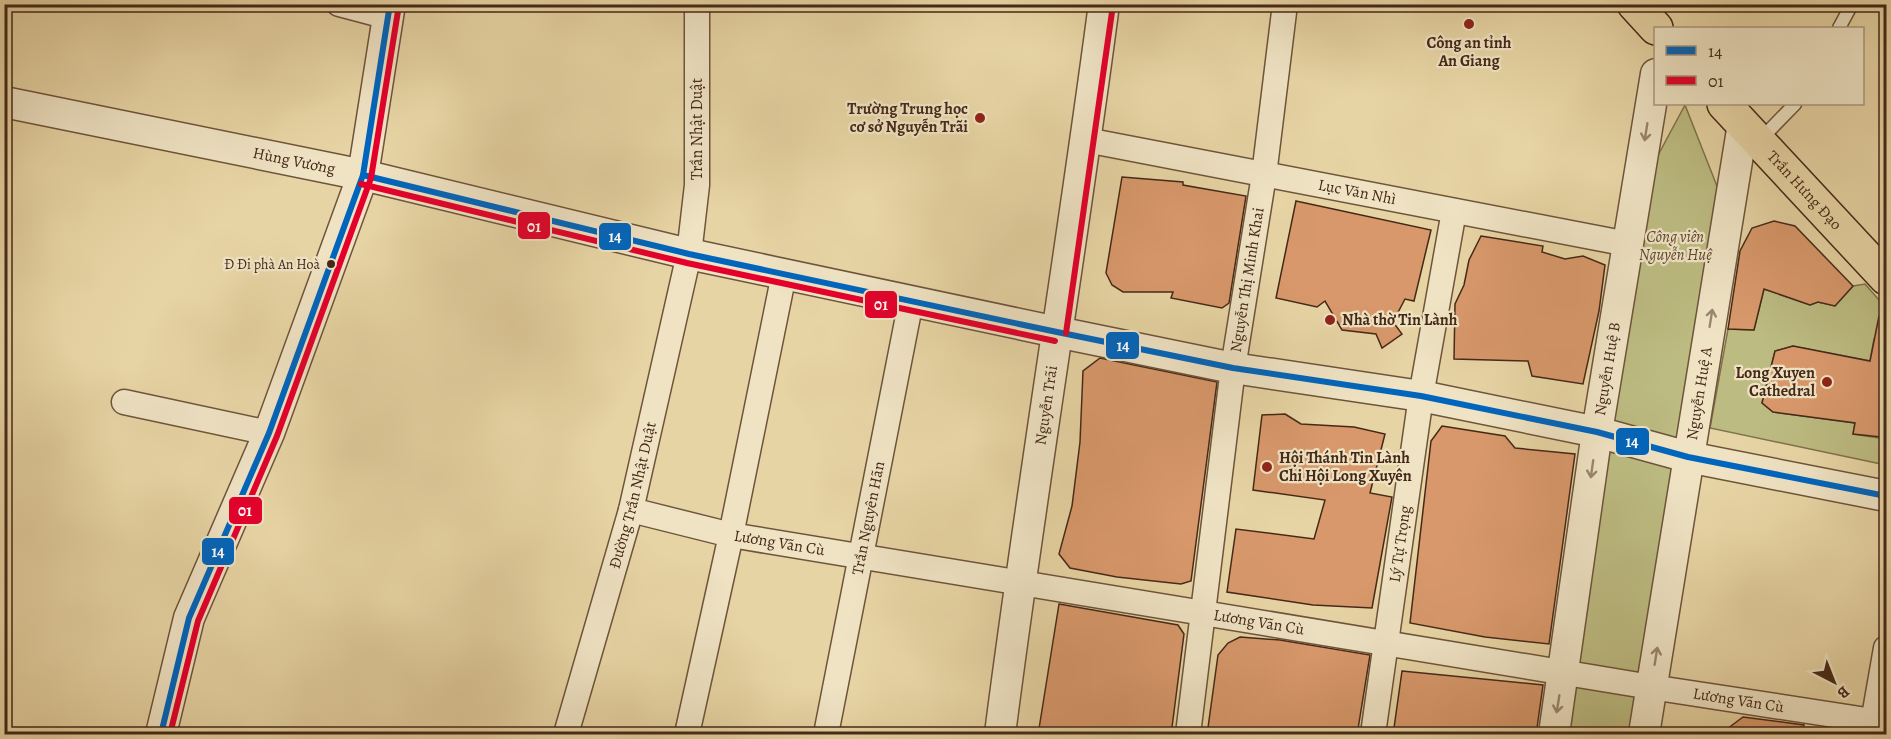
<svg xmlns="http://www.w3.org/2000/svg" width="1891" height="739" viewBox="0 0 1891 739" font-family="Alegreya,serif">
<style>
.green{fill:#bcbb81;stroke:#80724c;stroke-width:1.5}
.building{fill:#d8986b;stroke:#452918;stroke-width:1.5}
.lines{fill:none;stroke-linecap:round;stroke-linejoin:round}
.service-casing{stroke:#6e543b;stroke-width:15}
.minor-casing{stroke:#6e543b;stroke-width:27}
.tertiary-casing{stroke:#6e543b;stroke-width:33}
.trunk-casing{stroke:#452918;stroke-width:36}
.service{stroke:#efe3c4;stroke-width:12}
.minor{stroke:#efe3c4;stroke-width:24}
.tertiary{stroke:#efe3c4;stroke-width:30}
.trunk{stroke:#e7d4a4;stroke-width:33}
.bus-1-casing{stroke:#efe3c4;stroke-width:10}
.bus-2-casing{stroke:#efe3c4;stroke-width:10}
.bus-1{stroke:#0065bd;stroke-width:6}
.bus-2{stroke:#e4002b;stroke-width:6}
.oneway{stroke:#9a866e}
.poi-dot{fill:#8f2418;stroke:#efe3c4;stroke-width:2}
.bus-dot{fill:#452918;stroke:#efe3c4;stroke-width:2}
.labels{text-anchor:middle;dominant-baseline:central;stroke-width:4.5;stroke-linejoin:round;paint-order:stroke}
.bus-label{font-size:14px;fill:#452918;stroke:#efe3c4;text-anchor:end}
.poi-label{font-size:16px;font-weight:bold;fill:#452918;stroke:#efe3c4;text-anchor:end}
.street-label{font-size:16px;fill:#452918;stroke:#efe3c4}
.park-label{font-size:16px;font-style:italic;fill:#5d462d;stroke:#efe3c4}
.line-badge{stroke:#efe3c4;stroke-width:2}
.badge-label{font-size:16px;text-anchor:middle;font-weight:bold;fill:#fff}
</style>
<rect width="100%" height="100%" fill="#e7d4a4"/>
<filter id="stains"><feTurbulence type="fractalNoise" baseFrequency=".00333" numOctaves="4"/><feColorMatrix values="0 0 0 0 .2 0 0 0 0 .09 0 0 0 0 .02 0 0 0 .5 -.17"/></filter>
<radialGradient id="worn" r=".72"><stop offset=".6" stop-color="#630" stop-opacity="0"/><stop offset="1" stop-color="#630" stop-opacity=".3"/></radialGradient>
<g class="green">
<path d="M1685,105L1728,214L1645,734H1556L1635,198Z"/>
<path d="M1865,284L1886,308V341L1874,339L1870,361L1793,346L1775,351L1762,403L1773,412L1855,423L1853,434L1886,439V465L1710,428L1728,329L1754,330L1764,289L1810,305L1818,302L1835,306L1853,286Z"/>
</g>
<g class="building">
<path d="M1122,177L1183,182V185L1246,196L1229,303L1222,308L1171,298L1173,292H1123L1112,285L1106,273Z"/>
<path d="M1296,201L1431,230L1414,301L1405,299L1393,322L1402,334L1382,348L1376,334L1342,330L1325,301L1317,307L1276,298Z"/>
<path d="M1774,221L1795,226L1853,286L1835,306L1818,302L1810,305L1764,289L1754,330L1728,329L1740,251L1752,228Z"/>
<path d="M1481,236L1543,246L1542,252L1565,259L1583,256L1605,265L1599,311L1583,384L1532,376L1528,361L1454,359L1455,304L1464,285L1469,260Z"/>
<path d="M1879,316L1887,317V431L1882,430L1881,437L1853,434L1855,423L1773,412L1762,403L1775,351L1793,346L1870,361Z"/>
<path d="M1100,358L1217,382L1191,581L1181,584L1117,577L1070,568L1059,554L1072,506L1080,442L1083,371Z"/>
<path d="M1285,414L1301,424L1354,427L1385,434L1370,493L1392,497L1372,608L1313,605L1227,592L1236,529L1314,539L1325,500L1253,490L1262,415Z"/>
<path d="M1442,426L1505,436L1515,448L1575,454L1549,644L1485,637L1410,623L1431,441Z"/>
<path d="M1059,604L1178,625L1184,634L1171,735H1038Z"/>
<path d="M1240,637L1280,640L1370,655L1357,735H1207L1218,655L1228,643Z"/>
<path d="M1402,671L1543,685L1536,735H1393Z"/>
<path d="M1743,717L1804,725L1803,735H1719Z"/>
</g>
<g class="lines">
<defs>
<g id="service">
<path d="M1839,28L1852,4"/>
<path d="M1760,140L1795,104"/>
</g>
<g id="minor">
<path d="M339,4L388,17"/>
<path id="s1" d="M1086,140L1628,244"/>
<path d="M124,402L269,433"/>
<path id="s2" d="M631,510L731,535L1651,687L1886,723"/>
<path id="s3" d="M566,734L631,510L689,254L697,185V4"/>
<path d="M687,734L731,535L784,274"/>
<path id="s4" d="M826,734L911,301"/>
<path id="s5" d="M1188,734L1233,368L1264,175L1285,4"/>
<path id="s6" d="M1373,734L1421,396L1454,211"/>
<path d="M1871,734L1886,648"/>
</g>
<g id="tertiary">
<path id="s7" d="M4,102L363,175L689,254L1057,332L1233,368L1421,396L1597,432L1688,457L1886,496"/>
<path d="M161,734L189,618L269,433L363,175L390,4"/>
<path id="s8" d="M1000,734C1031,491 1072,248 1104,4"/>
<path id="s9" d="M1554,734L1597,432L1656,74"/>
<path id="s10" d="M1644,734L1743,124"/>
</g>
<g id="trunk">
<path d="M1634,4L1656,28"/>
<path id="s11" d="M1724,104L1886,278"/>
</g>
</defs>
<use href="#service" class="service-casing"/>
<use href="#minor" class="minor-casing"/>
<use href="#tertiary" class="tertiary-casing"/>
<use href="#trunk" class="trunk-casing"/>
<use href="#service" class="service"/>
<use href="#minor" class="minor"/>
<use href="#tertiary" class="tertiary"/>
<use href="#trunk" class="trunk"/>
<defs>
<g id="bus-1">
<path d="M363,175L689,254L1057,332L1233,368L1421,396L1597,432L1688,457L1886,496"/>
<path d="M161,734L189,618L269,433L363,175L390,4"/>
</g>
<g id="bus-2">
<path d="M361,184L687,263L1055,341"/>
<path d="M1066,333L1113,5"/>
<path d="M170,734L198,621L277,436L371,178L399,5"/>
</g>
</defs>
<use href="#bus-1" class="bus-1-casing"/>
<use href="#bus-2" class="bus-2-casing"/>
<use href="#bus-1" class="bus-1"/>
<use href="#bus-2" class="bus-2"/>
</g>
<defs><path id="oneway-shaft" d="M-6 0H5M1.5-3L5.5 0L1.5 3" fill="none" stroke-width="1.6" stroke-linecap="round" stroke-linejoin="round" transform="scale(1.5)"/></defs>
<g class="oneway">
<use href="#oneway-shaft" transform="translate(1646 132) rotate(99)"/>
<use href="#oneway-shaft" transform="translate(1711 318) rotate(-81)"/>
<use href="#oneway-shaft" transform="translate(1592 469) rotate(98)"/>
<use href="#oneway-shaft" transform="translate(1656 656) rotate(-81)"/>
<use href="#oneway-shaft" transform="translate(1558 704) rotate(99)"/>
</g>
<g class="poi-dot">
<circle cx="1469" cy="24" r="6"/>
<circle cx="980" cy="118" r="6"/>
<circle cx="1330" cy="320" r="6"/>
<circle cx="1827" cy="382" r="6"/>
<circle cx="1267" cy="467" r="6"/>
</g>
<circle class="bus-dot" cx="331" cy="264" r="5"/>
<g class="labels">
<g class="bus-label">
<text x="320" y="264">Đ Đi phà An Hoà</text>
</g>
<g class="poi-label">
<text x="1469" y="43" text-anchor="middle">Công an tỉnh<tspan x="1469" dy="18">An Giang</tspan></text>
<text x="968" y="109">Trường Trung học<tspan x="968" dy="18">cơ sở Nguyễn Trãi</tspan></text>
<text x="1342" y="320" text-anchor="start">Nhà thờ Tin Lành</text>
<text x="1815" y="373">Long Xuyen<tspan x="1815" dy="18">Cathedral</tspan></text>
<text x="1279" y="458" text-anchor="start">Hội Thánh Tin Lành<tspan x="1279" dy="18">Chi Hội Long Xuyên</tspan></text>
</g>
<g class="street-label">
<text transform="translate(697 129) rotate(-90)">Trần Nhật Duật</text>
<text stroke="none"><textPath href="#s7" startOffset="296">Hùng Vương</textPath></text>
<text stroke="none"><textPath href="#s11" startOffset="118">Trần Hưng Đạo</textPath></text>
<text stroke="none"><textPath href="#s1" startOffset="276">Lục Văn Nhì</textPath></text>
<text stroke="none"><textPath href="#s5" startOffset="458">Nguyễn Thị Minh Khai</textPath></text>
<text stroke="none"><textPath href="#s9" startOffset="369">Nguyễn Huệ B</textPath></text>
<text stroke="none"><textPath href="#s10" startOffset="345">Nguyễn Huệ A</textPath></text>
<text stroke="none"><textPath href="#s8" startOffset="332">Nguyễn Trãi</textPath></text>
<text stroke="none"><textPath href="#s3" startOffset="248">Đường Trần Nhật Duật</textPath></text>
<text stroke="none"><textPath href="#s4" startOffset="220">Trần Nguyên Hãn</textPath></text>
<text stroke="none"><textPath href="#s2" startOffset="152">Lương Vãn Cù</textPath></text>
<text stroke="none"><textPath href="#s6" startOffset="192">Lý Tự Trọng</textPath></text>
<text stroke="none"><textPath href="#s2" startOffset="638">Lương Vãn Cù</textPath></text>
<text stroke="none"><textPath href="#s2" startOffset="1124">Lương Vãn Cù</textPath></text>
</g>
<g class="park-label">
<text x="1675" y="237">Công viên<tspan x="1675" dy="18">Nguyễn Huệ</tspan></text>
</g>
</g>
<g class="line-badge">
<rect x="517" y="211" width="34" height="29" rx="6" fill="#e4002b"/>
<rect x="598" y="222" width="34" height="29" rx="6" fill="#0065bd"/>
<rect x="864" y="290" width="34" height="29" rx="6" fill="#e4002b"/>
<rect x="1105" y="331" width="35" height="29" rx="6" fill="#0065bd"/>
<rect x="1615" y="427" width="35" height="29" rx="6" fill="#0065bd"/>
<rect x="228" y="496" width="35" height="29" rx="6" fill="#e4002b"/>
<rect x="201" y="537" width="34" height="29" rx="6" fill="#0065bd"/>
</g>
<g class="badge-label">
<text x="534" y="232">01</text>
<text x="615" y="242">14</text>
<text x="881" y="310">01</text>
<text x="1123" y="351">14</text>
<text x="1632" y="447">14</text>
<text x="245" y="516">01</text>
<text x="218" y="557">14</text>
</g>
<rect width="1891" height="739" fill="none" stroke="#e7d4a4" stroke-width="24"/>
<rect x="6" y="6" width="1879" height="727" fill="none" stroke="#452918" stroke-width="3"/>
<rect x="12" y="12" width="1867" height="715" fill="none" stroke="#452918" stroke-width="1.5"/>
<rect x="1654" y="27" width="210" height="78" fill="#efe3c4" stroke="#ab997f" stroke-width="1.5"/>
<rect x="1666" y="46" width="30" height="9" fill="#0065bd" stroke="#ab997f" stroke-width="1.5"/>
<text x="1708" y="57" font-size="18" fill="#452918">14</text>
<rect x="1666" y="76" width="30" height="9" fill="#e4002b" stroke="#ab997f" stroke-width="1.5"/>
<text x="1708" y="87" font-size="18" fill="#452918">01</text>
<g transform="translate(1834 682) rotate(138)" stroke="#efe3c4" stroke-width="4.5" paint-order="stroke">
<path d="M0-4.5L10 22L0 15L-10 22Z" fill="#452918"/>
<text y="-9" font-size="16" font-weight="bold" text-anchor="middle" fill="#452918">B</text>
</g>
<rect width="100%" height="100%" filter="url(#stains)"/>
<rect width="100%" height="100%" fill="url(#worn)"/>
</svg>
